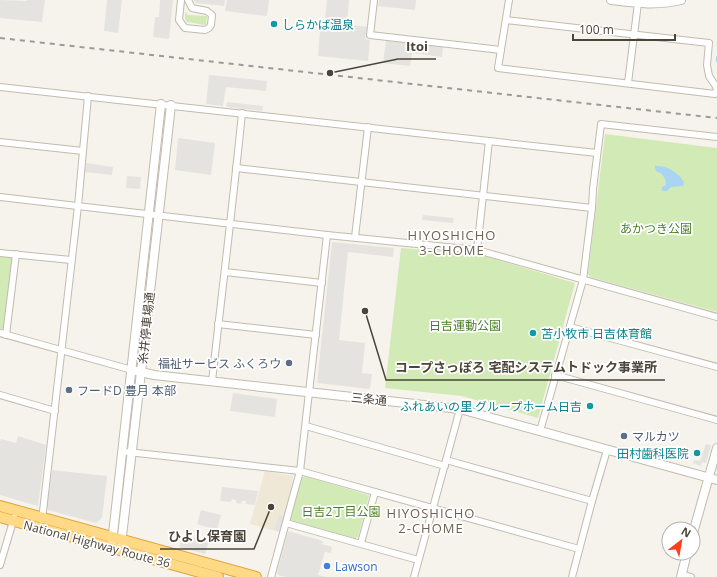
<svg xmlns="http://www.w3.org/2000/svg" width="717" height="577" viewBox="0 0 717 577" font-family="'Open Sans','Noto Sans JP',sans-serif">
<style>
.education{fill:#efe8d6}
.green{fill:#d2eab5}
.parking{fill:#e5e3e0}
.water{fill:#a9d4f2}
.lines{fill:none;stroke-linecap:round;stroke-linejoin:round}
.stream{stroke:#a9d4f2;stroke-width:2}
.minor-casing{stroke:#c2bbae;stroke-width:8}
.tertiary-casing{stroke:#c2bbae;stroke-width:10}
.trunk-casing{stroke:#e0a43c;stroke-width:12}
.minor{stroke:#fff;stroke-width:6}
.tertiary{stroke:#fff;stroke-width:8}
.trunk{stroke:#ffd985;stroke-width:10}
.rail{stroke:#9a9a9a;stroke-width:2;stroke-dasharray:5 5;stroke-linecap:butt}
.culture-dot{fill:#0f9aa8;stroke:#fff;stroke-width:1.5}
.service-dot{fill:#5c6f8a;stroke:#fff;stroke-width:1.5}
.shop-dot{fill:#3f7fe0;stroke:#fff;stroke-width:1.5}
.labels{text-anchor:middle;dominant-baseline:central;stroke-width:3.5;stroke-linejoin:round;paint-order:stroke}
.culture-label{font-size:12px;fill:#0d838f;stroke:#fff;text-anchor:start}
.park-label{font-size:12px;fill:#4a7f2a;stroke:#fff}
.street-label{font-size:12px;fill:#4b4439;stroke:#fff}
.service-label{font-size:12px;fill:#4e5e75;stroke:#fff;text-anchor:start}
.shop-label{font-size:12px;fill:#366cbe;stroke:#fff;text-anchor:start}
.neighbourhood-label{font-size:13px;letter-spacing:1px;fill:#6e6250;stroke:#fff}
.leader{fill:none;stroke:#4b4439;stroke-width:1.5}
.callout-dot{fill:#4b4439;stroke:#fff;stroke-width:1.5}
.callout-label{font-size:13px;text-anchor:middle;font-weight:bold;fill:#4b4439;stroke:#fff;stroke-width:3.5;stroke-linejoin:round;paint-order:stroke}
</style>
<rect width="100%" height="100%" fill="#f6f3ec"/>
<path class="education" d="M265,471L293,476L291,490L280,532L250,524Z"/>
<g class="green">
<path d="M185,12L188,15L207,16L206,25L187,22L185,19Z"/>
<path d="M605,134L717,148V312L590,277L588,274Z"/>
<path d="M401,248L478,254L575,283L538,418L462,396L385,388Z"/>
<path d="M0,255L10,256L12,259L4,328L1,329H0Z"/>
<path d="M304,476L368,495L369,496L358,537L355,539L292,521L291,518L302,478Z"/>
</g>
<g class="parking">
<path d="M0,0L27,1V0H45L42,22L0,18Z"/>
<path d="M107,0H122L118,33L104,31Z"/>
<path d="M160,0H173L169,39L153,37L155,17H159Z"/>
<path d="M194,0H225L224,6L196,3Z"/>
<path d="M227,0H269L267,16L225,11Z"/>
<path d="M327,0H349L347,24L367,27L365,39L370,40L368,61L318,56L320,29L324,30Z"/>
<path d="M379,0H416L415,10L378,6Z"/>
<path d="M386,41L443,47L442,57L412,53L410,66L383,63Z"/>
<path d="M209,75L267,81L266,91L226,87L223,106L206,104Z"/>
<path d="M227,102L263,106L262,111L226,107Z"/>
<path d="M178,138L215,143L211,175L175,170Z"/>
<path d="M86,163L113,167L112,175L85,172Z"/>
<path d="M127,176L141,177L140,189L126,188Z"/>
<path d="M423,215L454,218L453,223L422,220Z"/>
<path d="M332,242L394,248L393,257L348,252L339,340L365,343L362,373L372,374L370,389L317,383Z"/>
<path d="M233,393L277,399L275,417L230,411Z"/>
<path d="M18,436L46,445L38,506L0,495V442L1,439L16,443Z"/>
<path d="M706,444L711,445L706,463L702,462L701,466L693,463L694,460L700,461Z"/>
<path d="M52,470L107,476L102,518L96,523L48,510L47,508Z"/>
<path d="M222,487L258,491L255,505L246,504V501H242L241,504L236,503V500L232,499L231,502L220,501Z"/>
<path d="M201,510L221,515L217,530L197,524Z"/>
<path d="M279,515L284,516L280,532L274,530Z"/>
<path d="M288,531L323,541L322,544L332,547L331,553L325,552L318,575L326,577H286L278,575L277,572Z"/>
<path d="M194,537L209,541L205,554L179,547L182,540L192,542Z"/>
</g>
<path class="water" d="M655,166C658,166 662,166 665,167C671,169 683,177 684,183L683,186L671,187L667,191H663L662,190V187L666,185C666,179 663,173 657,172L655,168Z"/>
<g class="lines">
<path class="stream" d="M717,57V61"/>
<defs>
<g id="minor">
<path d="M181,0L179,20L185,28L205,30L209,28L211,25L212,15L207,11L192,8L188,0"/>
<path d="M374,0L370,35L501,50"/>
<path d="M509,0L498,68L715,94L717,89"/>
<path d="M506,20L709,43L707,65L709,76L717,88"/>
<path d="M628,83L638,3"/>
<path d="M0,87L597,153"/>
<path d="M0,142L83,151"/>
<path d="M236,168L592,208"/>
<path d="M0,197L327,235L477,250L717,317"/>
<path d="M355,237L368,127"/>
<path d="M477,250L489,141"/>
<path d="M0,253L71,260"/>
<path d="M225,272L322,283"/>
<path d="M218,324L316,335"/>
<path d="M570,327L717,367"/>
<path d="M0,333L132,370"/>
<path d="M6,335L16,254"/>
<path d="M555,375L717,420"/>
<path d="M212,381C222,292 233,203 242,113"/>
<path d="M0,395L55,411"/>
<path d="M306,426L445,466"/>
<path d="M540,431L583,280L592,208L593,189L601,124L717,137"/>
<path d="M128,452L300,471L579,549"/>
<path d="M446,460L592,501"/>
<path d="M42,520L78,206L88,96"/>
<path d="M286,523L418,560"/>
<path d="M361,543L375,492"/>
<path d="M0,565L14,518"/>
<path d="M681,574L691,577"/>
<path d="M271,577L300,471L327,235"/>
<path d="M414,577L460,409"/>
<path d="M572,577L592,501L607,450"/>
</g>
<g id="tertiary">
<path d="M611,0C636,3 655,6 681,0"/>
<path d="M132,370L154,375L460,409L717,480"/>
<path d="M693,533L717,448"/>
<path d="M112,543L161,104"/>
<path d="M121,545L141,372L171,105"/>
<path d="M681,577L687,553"/>
</g>
<g id="trunk">
<path d="M0,506L256,577"/>
<path d="M0,517L218,577"/>
</g>
</defs>
<use href="#minor" class="minor-casing"/>
<use href="#tertiary" class="tertiary-casing"/>
<use href="#trunk" class="trunk-casing"/>
<use href="#minor" class="minor"/>
<use href="#tertiary" class="tertiary"/>
<use href="#trunk" class="trunk"/>
<path class="rail" d="M0,38L717,118"/>
</g>
<g class="culture-dot">
<circle cx="274" cy="24" r="4"/>
<circle cx="533" cy="333" r="4"/>
<circle cx="590" cy="406" r="4"/>
<circle cx="697" cy="453" r="4"/>
</g>
<g class="service-dot">
<circle cx="289" cy="363" r="4"/>
<circle cx="69" cy="390" r="4"/>
<circle cx="624" cy="436" r="4"/>
</g>
<circle class="shop-dot" cx="327" cy="566" r="4"/>
<g class="labels">
<g class="culture-label">
<text x="282" y="24">しらかば温泉</text>
<text x="541" y="333">苫小牧市 日吉体育館</text>
<text x="582" y="406" text-anchor="end">ふれあいの里 グループホーム日吉</text>
<text x="689" y="453" text-anchor="end">田村歯科医院</text>
</g>
<g class="park-label">
<text x="656" y="228">あかつき公園</text>
<text x="465" y="325">日吉運動公園</text>
<text x="341" y="511">日吉2丁目公園</text>
</g>
<g class="street-label">
<text transform="translate(146 328) rotate(-84)">糸井停車場通</text>
<text transform="translate(369 399) rotate(6)">三条通</text>
<text transform="translate(97 544) rotate(15)">National Highway Route 36</text>
</g>
<g class="service-label">
<text x="281" y="363" text-anchor="end">福祉サービス ふくろウ</text>
<text x="77" y="390">フードD 豊月 本部</text>
<text x="632" y="436">マルカツ</text>
</g>
<g class="shop-label">
<text x="335" y="566">Lawson</text>
</g>
<g class="neighbourhood-label">
<text x="452" y="235">HIYOSHICHO<tspan x="452" dy="15">3-CHOME</tspan></text>
<text x="431" y="513">HIYOSHICHO<tspan x="431" dy="15">2-CHOME</tspan></text>
</g>
</g>
<path class="leader" d="M330 73L398 59H436M365 311L386 380H665M271 507L254 549H160"/>
<g class="callout-dot">
<circle cx="330" cy="73" r="4"/>
<circle cx="365" cy="311" r="4"/>
<circle cx="271" cy="507" r="4"/>
</g>
<g class="callout-label">
<text x="417" y="51">Itoi</text>
<text x="526" y="372">コープさっぽろ 宅配システムトドック事業所</text>
<text x="207" y="541">ひよし保育園</text>
</g>
<g transform="translate(681 541) rotate(31)"><circle r="19" fill="#ffffff" stroke="#b7b4b0"/>
<path d="M0-3L7 15L0 10L-7 15Z" fill="#fc3f1d"/>
<text y="-6" font-size="11" font-weight="bold" text-anchor="middle" fill="#4b4439">N</text>
</g>
<path d="M573 34v6h102v-6" fill="none" stroke="#4b4439" stroke-width="2"/>
<text x="579" y="34" font-size="12" fill="#4b4439" stroke="#ffffff" stroke-width="3" paint-order="stroke">100 m</text>
</svg>
